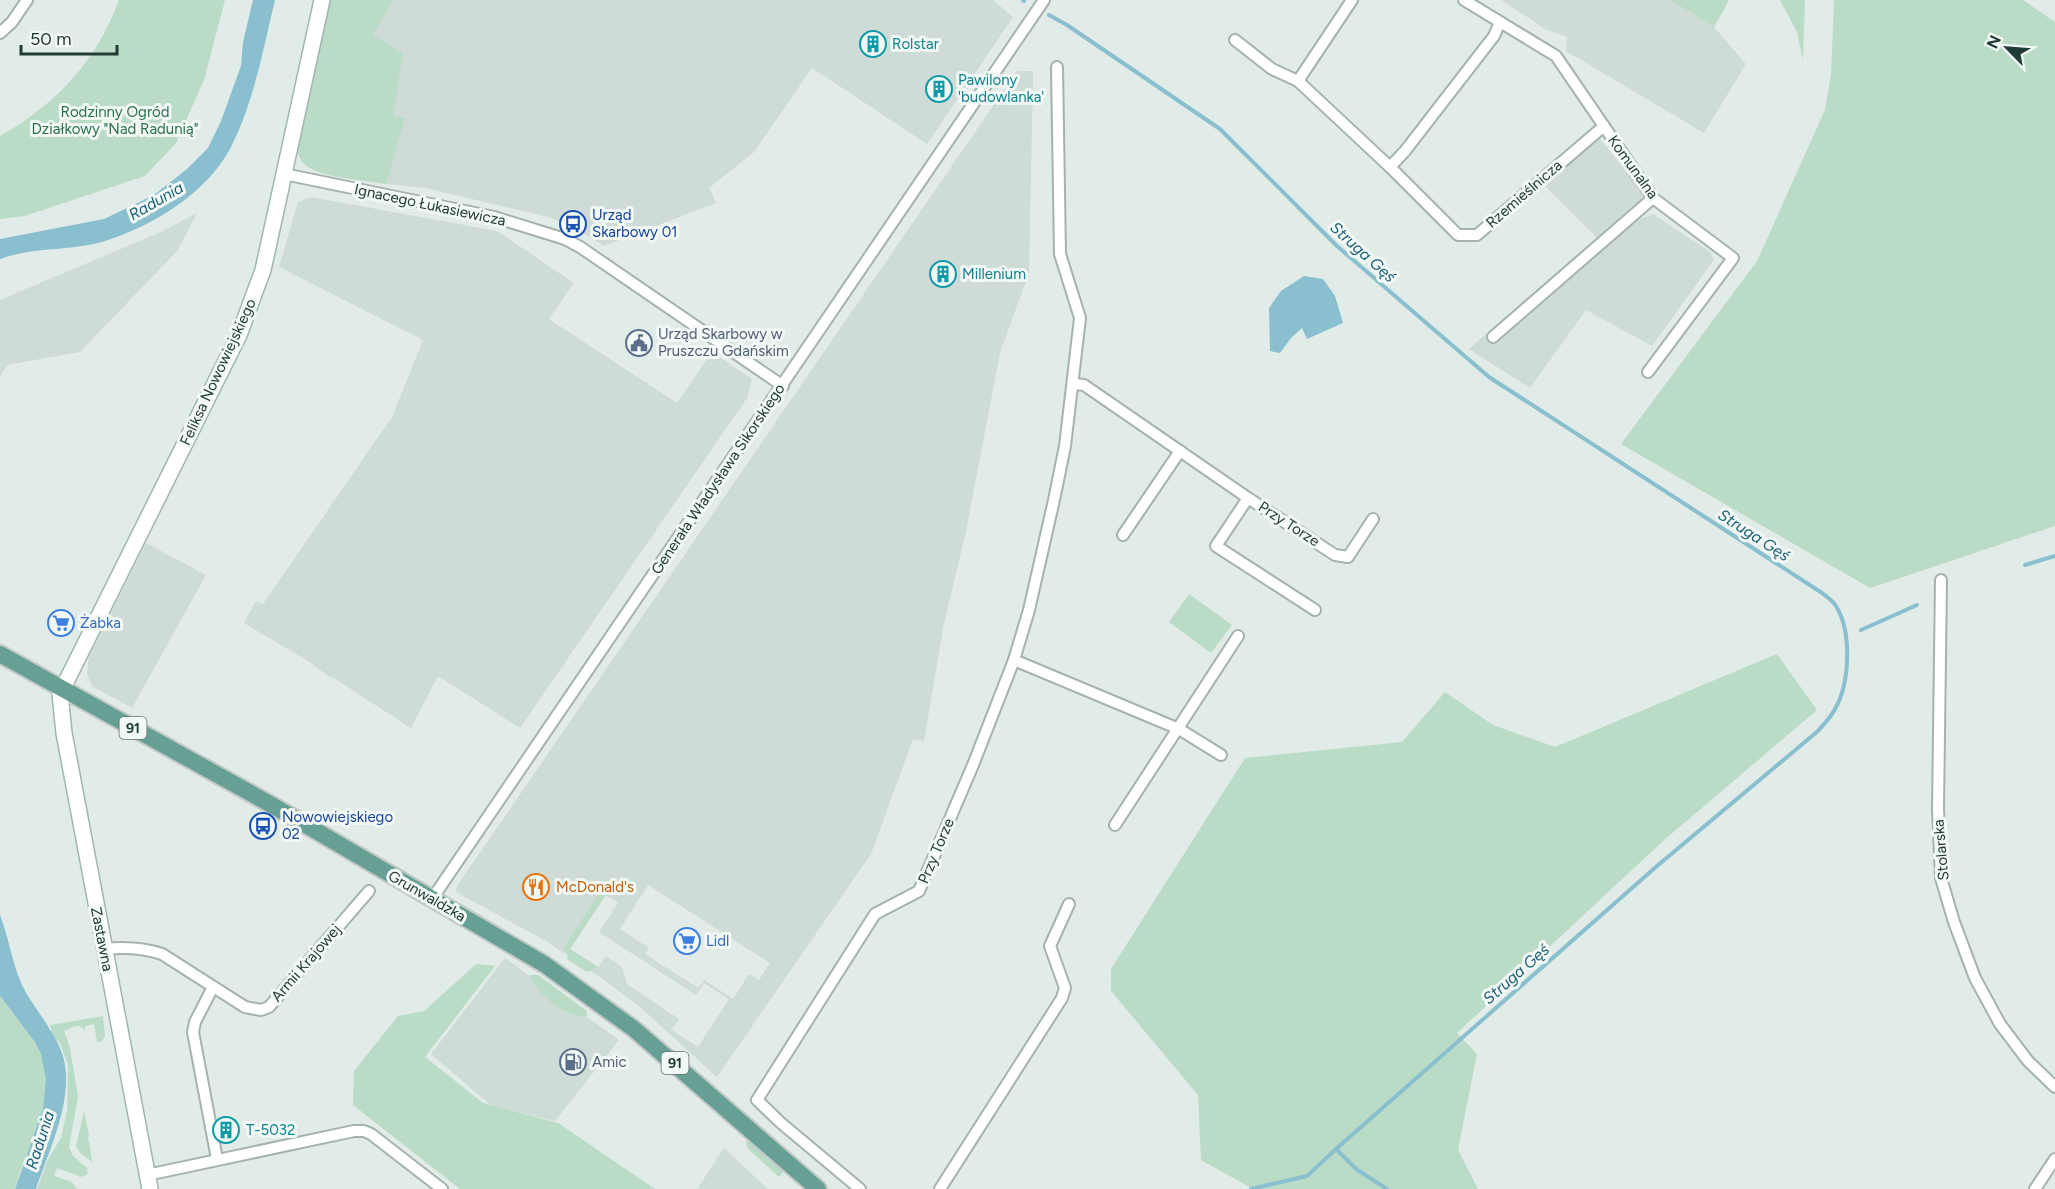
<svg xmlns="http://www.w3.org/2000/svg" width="2055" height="1189" viewBox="0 0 2055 1189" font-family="Figtree,sans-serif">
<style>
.built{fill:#cfdbd6;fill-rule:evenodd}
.green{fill:#badcc6}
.water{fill:#89bfcf}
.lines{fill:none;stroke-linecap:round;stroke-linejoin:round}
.stream{stroke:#89bfcf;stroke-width:4}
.street-casing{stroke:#a4b3ae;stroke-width:14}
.secondary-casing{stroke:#9fb7b0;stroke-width:18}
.primary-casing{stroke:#c1c8c7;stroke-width:20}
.street{stroke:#fff;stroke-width:10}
.secondary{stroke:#fff;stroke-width:15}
.primary{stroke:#66a095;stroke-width:16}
.labels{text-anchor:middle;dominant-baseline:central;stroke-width:6;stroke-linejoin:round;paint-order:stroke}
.shield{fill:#f1f8f5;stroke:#5f746f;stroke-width:1.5}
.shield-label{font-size:14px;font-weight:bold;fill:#213b36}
.culture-label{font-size:15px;fill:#0d838f;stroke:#f1f8f5;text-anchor:start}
.park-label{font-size:15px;fill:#2c714c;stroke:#f1f8f5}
.street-label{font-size:15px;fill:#213b36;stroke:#f1f8f5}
.transit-label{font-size:15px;fill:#164399;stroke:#f1f8f5;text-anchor:start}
.service-label{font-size:15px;fill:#4e5e75;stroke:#f1f8f5;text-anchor:start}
.shop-label{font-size:15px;fill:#366cbe;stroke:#f1f8f5;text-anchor:start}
.food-label{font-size:15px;fill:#c56008;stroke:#f1f8f5;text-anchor:start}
.water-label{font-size:16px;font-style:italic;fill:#1d6076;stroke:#f1f8f5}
</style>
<rect width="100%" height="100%" fill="#e1ebe7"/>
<g class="built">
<path d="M331,0H993L1013,17L927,144L812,68L754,152L709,188L716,203L604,246L576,228L549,217L425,188L386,184L319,172L303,163L298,154L297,142Z"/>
<path d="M1501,0H1670L1714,27L1746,64L1704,133L1566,51L1567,37L1547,30Z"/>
<path d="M1017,71H1033L1029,273L1000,353L965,536L944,623L924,741L913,739L871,854L717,1077L639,1006L594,973L546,941L456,892L457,886ZM648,885L770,963L759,980L749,974L733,999L704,980L698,988L645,954L649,948L620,929ZM606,895L618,903L599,932L696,995L704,983L729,999L698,1047L672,1030L679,1019L627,984L622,967L606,956L598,967L570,949Z"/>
<path d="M1599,138L1646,195L1598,237L1606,247L1636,221L1653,214L1710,252L1714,260L1652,346L1586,310L1530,388L1469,349L1597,238L1544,185Z"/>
<path d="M311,197L497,231L574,283L549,319L677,403L712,352L752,379L747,398L520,728L438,676L411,728L332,677L331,678L305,659L244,623L256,601L263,604L392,417L423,340L279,267L298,202Z"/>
<path d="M197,213L178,250L80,352L7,365L0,376V300L163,231Z"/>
<path d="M146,543L206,575L132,708L92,686L87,673L89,657Z"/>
<path d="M505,958L619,1040L555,1121L492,1106L431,1054Z"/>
<path d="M724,1148L768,1189H697Z"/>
</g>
<g class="green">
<path d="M119,0H225L204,80L176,143L145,176L25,216L0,219V136C56,105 97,60 119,0Z"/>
<path d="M331,0H393L373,35L403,53L393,116L405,118L386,184C364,180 320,178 304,164C298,159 298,149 297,142Z"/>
<path d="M1670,0H1729L1714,27Z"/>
<path d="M1780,0H1805L1803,60L1797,32Z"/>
<path d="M1834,0H2023L2055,22V526L1870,588L1621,444L1757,261L1825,110L1831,75Z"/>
<path d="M1189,594L1232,625L1211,653L1169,622Z"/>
<path d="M1777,654L1817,710L1663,841L1457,1033L1477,1054L1458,1150L1478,1189H1253L1201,1160L1198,1095L1111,991V969L1245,758L1402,742L1445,692L1493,725L1555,747Z"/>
<path d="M604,889L610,893L609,897L605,895L570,949L598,967L587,972L567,959L568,954L564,951V947L601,890Z"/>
<path d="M476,964L495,966L425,1057L483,1103L558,1123L655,1189H460L353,1105L354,1071L398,1016L424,1011Z"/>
<path d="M530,975H538L587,1011V1016C570,1018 546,1001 537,988C534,985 532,979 530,975Z"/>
<path d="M0,996C12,1015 31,1032 40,1052C61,1097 26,1146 15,1189H0Z"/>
<path d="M103,1016L105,1036L102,1041L97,1042L94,1024L85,1026V1031C80,1022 72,1027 64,1031L70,1048L78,1097L69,1147L73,1156L87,1168L88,1174L81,1177L57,1168L54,1176L72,1182L77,1189H37L48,1159L61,1138L67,1110L68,1065L60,1043L53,1036L50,1025Z"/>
<path d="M84,1111L89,1136L87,1140H89L92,1162L80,1153L76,1146Z"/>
<path d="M748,1140L783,1170L781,1176H778L748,1149L746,1143Z"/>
</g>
<g class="water">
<path d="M253,0H275C263,49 254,103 230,149C206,193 154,225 108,240C73,252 34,246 0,259V239L104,219L154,195L187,169L208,148L221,121L241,66L243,42Z"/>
<path d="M1304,276L1323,279L1335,296L1343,323L1307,339L1302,328L1291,338L1280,353L1270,351L1269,308L1281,291Z"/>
<path d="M0,915C9,938 12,963 22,985C34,1009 55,1031 63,1056C75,1098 49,1150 36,1189H15L43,1109L46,1079L41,1054L35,1042L0,996Z"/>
</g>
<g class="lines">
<g class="stream">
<path d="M1023,0L1024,1"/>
<path d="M1049,15L1067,25L1220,129L1337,246L1489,377L1822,593C1827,597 1832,600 1836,606C1852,632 1850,683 1835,709C1831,717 1824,724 1818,731L1657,866L1336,1149L1307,1176L1251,1189"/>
<path d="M2025,565L2055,556"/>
<path d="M1861,630L1917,605"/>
<path d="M1336,1149L1356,1169L1387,1189"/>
</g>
<defs>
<g id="street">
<path d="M1464,0L1556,56L1653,198L1733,258L1648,372"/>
<path d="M0,33L12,22L27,0"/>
<path d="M1235,40L1272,69L1298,81L1390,167L1458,235H1477L1604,126"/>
<path d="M1298,81L1352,0"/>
<path d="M1390,167L1405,151L1494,36L1500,22"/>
<path d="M284,174L494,217L565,239L580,247L783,386"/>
<path d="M1493,337L1653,198"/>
<path d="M1073,384L1084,385L1248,498L1335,555L1348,557L1373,519"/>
<path d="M1248,498L1216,546L1315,610"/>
<path d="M1123,535L1180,451"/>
<path d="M1941,580L1938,809L1941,878L1954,922L1975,978L2000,1024L2028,1061L2055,1087"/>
<path d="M1014,660L1179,729L1221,755"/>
<path d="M1115,825L1238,636"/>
<path d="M432,899L1044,0"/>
<path d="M104,949C122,947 144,948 162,954L245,1007L261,1010L269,1007L369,891"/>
<path d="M213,987L195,1022L193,1032L217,1159"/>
<path d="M147,1175L354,1131H364L371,1134L442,1189"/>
<path d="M860,1189L781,1123L757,1100L875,914L919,891L973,765L1014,660L1029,610L1054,500L1065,446L1080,318L1060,254L1057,67"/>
<path d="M940,1189L1062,998L1065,988L1050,946L1069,904"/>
<path d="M2035,1189L2055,1159"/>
</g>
<path id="secondary" d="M150,1189L64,733L60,694L239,335L263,270L322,0"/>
<path id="primary" d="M0,654L270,804L544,964L634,1029L818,1189"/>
</defs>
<use href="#street" class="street-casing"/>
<use href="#secondary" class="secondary-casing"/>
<use href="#primary" class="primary-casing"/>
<use href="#street" class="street"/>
<use href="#secondary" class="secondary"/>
<use href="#primary" class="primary"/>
</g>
<defs>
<symbol id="building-ring" viewBox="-11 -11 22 22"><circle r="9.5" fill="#f1f8f5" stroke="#0f9aa8" stroke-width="1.5"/><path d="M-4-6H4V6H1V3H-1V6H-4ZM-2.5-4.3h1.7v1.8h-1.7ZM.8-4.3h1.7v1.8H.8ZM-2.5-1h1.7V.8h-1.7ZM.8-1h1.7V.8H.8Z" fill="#0f9aa8"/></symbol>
<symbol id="bus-ring" viewBox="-11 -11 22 22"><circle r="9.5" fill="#f1f8f5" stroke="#1a4fb4" stroke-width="1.5"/><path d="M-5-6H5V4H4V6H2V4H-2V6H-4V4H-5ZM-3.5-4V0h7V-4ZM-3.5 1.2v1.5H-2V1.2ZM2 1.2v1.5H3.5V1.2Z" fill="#1a4fb4"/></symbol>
<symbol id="civic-ring" viewBox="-11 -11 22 22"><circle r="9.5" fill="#f1f8f5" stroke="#5c6f8a" stroke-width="1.5"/><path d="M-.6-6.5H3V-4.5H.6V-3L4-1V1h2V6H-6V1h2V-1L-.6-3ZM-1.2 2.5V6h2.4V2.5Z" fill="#5c6f8a"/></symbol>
<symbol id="supermarket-ring" viewBox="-11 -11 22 22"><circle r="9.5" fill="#f1f8f5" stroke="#3f7fe0" stroke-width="1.5"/><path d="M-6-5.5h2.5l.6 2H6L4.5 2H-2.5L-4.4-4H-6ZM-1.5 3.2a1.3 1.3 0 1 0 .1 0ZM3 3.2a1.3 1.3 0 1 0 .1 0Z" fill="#3f7fe0"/></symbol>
<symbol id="restaurant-ring" viewBox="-11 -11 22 22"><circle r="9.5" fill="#f1f8f5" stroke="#e8710a" stroke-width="1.5"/><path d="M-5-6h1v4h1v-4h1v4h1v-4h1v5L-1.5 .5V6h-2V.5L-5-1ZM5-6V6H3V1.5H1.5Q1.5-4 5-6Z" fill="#e8710a"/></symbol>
<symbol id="fuel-ring" viewBox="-11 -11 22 22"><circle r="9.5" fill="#f1f8f5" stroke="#5c6f8a" stroke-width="1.5"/><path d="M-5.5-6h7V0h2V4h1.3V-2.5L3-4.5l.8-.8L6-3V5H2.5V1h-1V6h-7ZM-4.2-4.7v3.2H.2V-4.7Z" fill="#5c6f8a"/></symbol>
</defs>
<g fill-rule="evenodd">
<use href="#building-ring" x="858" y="29" width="30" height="30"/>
<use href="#building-ring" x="924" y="74" width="30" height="30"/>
<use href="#bus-ring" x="558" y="209" width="30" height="30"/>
<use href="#building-ring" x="928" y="259" width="30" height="30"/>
<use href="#civic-ring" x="624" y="328" width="30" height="30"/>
<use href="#supermarket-ring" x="46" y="608" width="30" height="30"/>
<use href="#bus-ring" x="248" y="811" width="30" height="30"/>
<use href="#restaurant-ring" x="521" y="872" width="30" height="30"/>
<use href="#supermarket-ring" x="672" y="926" width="30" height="30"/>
<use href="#fuel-ring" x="558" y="1047" width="30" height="30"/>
<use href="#building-ring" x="211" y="1115" width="30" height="30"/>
</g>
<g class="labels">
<g class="shield">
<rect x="119.5" y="717" width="27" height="22" rx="4.5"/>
<rect x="661.5" y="1052" width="27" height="22" rx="4.5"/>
</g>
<g class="shield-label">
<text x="133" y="728">91</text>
<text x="675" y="1063">91</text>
</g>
<g class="culture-label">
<text x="892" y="44">Rolstar</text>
<text x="958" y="80">Pawilony<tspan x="958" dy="17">'budowlanka'</tspan></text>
<text x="962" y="274">Millenium</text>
<text x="246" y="1130">T-5032</text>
</g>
<g class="park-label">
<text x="115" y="112">Rodzinny Ogród<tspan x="115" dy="17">Działkowy "Nad Radunią"</tspan></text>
</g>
<g class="street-label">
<text transform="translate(1633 167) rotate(54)">Komunalna</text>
<text transform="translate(1524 194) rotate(-41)">Rzemieślnicza</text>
<text transform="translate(430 205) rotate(12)">Ignacego Łukasiewicza</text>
<text transform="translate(218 372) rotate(-65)">Feliksa Nowowiejskiego</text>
<text transform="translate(718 479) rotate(-56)">Generała Władysława Sikorskiego</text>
<text transform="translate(1289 524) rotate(33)">Przy Torze</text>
<text transform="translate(1941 850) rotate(-95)">Stolarska</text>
<text transform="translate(936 851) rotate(-67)">Przy Torze</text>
<text transform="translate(427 896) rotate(30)">Grunwaldzka</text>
<text transform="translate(102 939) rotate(79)">Zastawna</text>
<text transform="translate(306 963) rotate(-49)">Armii Krajowej</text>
</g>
<g class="transit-label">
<text x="592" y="215">Urząd<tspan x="592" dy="17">Skarbowy 01</tspan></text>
<text x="282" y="817">Nowowiejskiego<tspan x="282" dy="17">02</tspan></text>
</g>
<g class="service-label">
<text x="658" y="334">Urząd Skarbowy w<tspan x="658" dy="17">Pruszczu Gdańskim</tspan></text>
<text x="592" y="1062">Amic</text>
</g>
<g class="shop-label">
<text x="80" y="623">Żabka</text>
<text x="706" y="941">Lidl</text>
</g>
<g class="food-label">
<text x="556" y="887">McDonald's</text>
</g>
<g class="water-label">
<text transform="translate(156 201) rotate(-30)">Radunia</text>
<text transform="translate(1363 252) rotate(42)">Struga Gęś</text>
<text transform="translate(1754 535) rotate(33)">Struga Gęś</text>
<text transform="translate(1516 974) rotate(-41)">Struga Gęś</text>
<text transform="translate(40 1140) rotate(-72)">Radunia</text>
</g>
</g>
<g transform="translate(2007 48) rotate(295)" stroke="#f1f8f5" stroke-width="4.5" paint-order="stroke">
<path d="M0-4.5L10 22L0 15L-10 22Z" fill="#213b36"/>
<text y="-9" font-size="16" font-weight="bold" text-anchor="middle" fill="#213b36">N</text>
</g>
<path d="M21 45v9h96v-9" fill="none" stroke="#213b36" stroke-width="3"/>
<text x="30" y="45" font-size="18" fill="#213b36" stroke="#f1f8f5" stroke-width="4.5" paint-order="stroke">50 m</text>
</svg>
